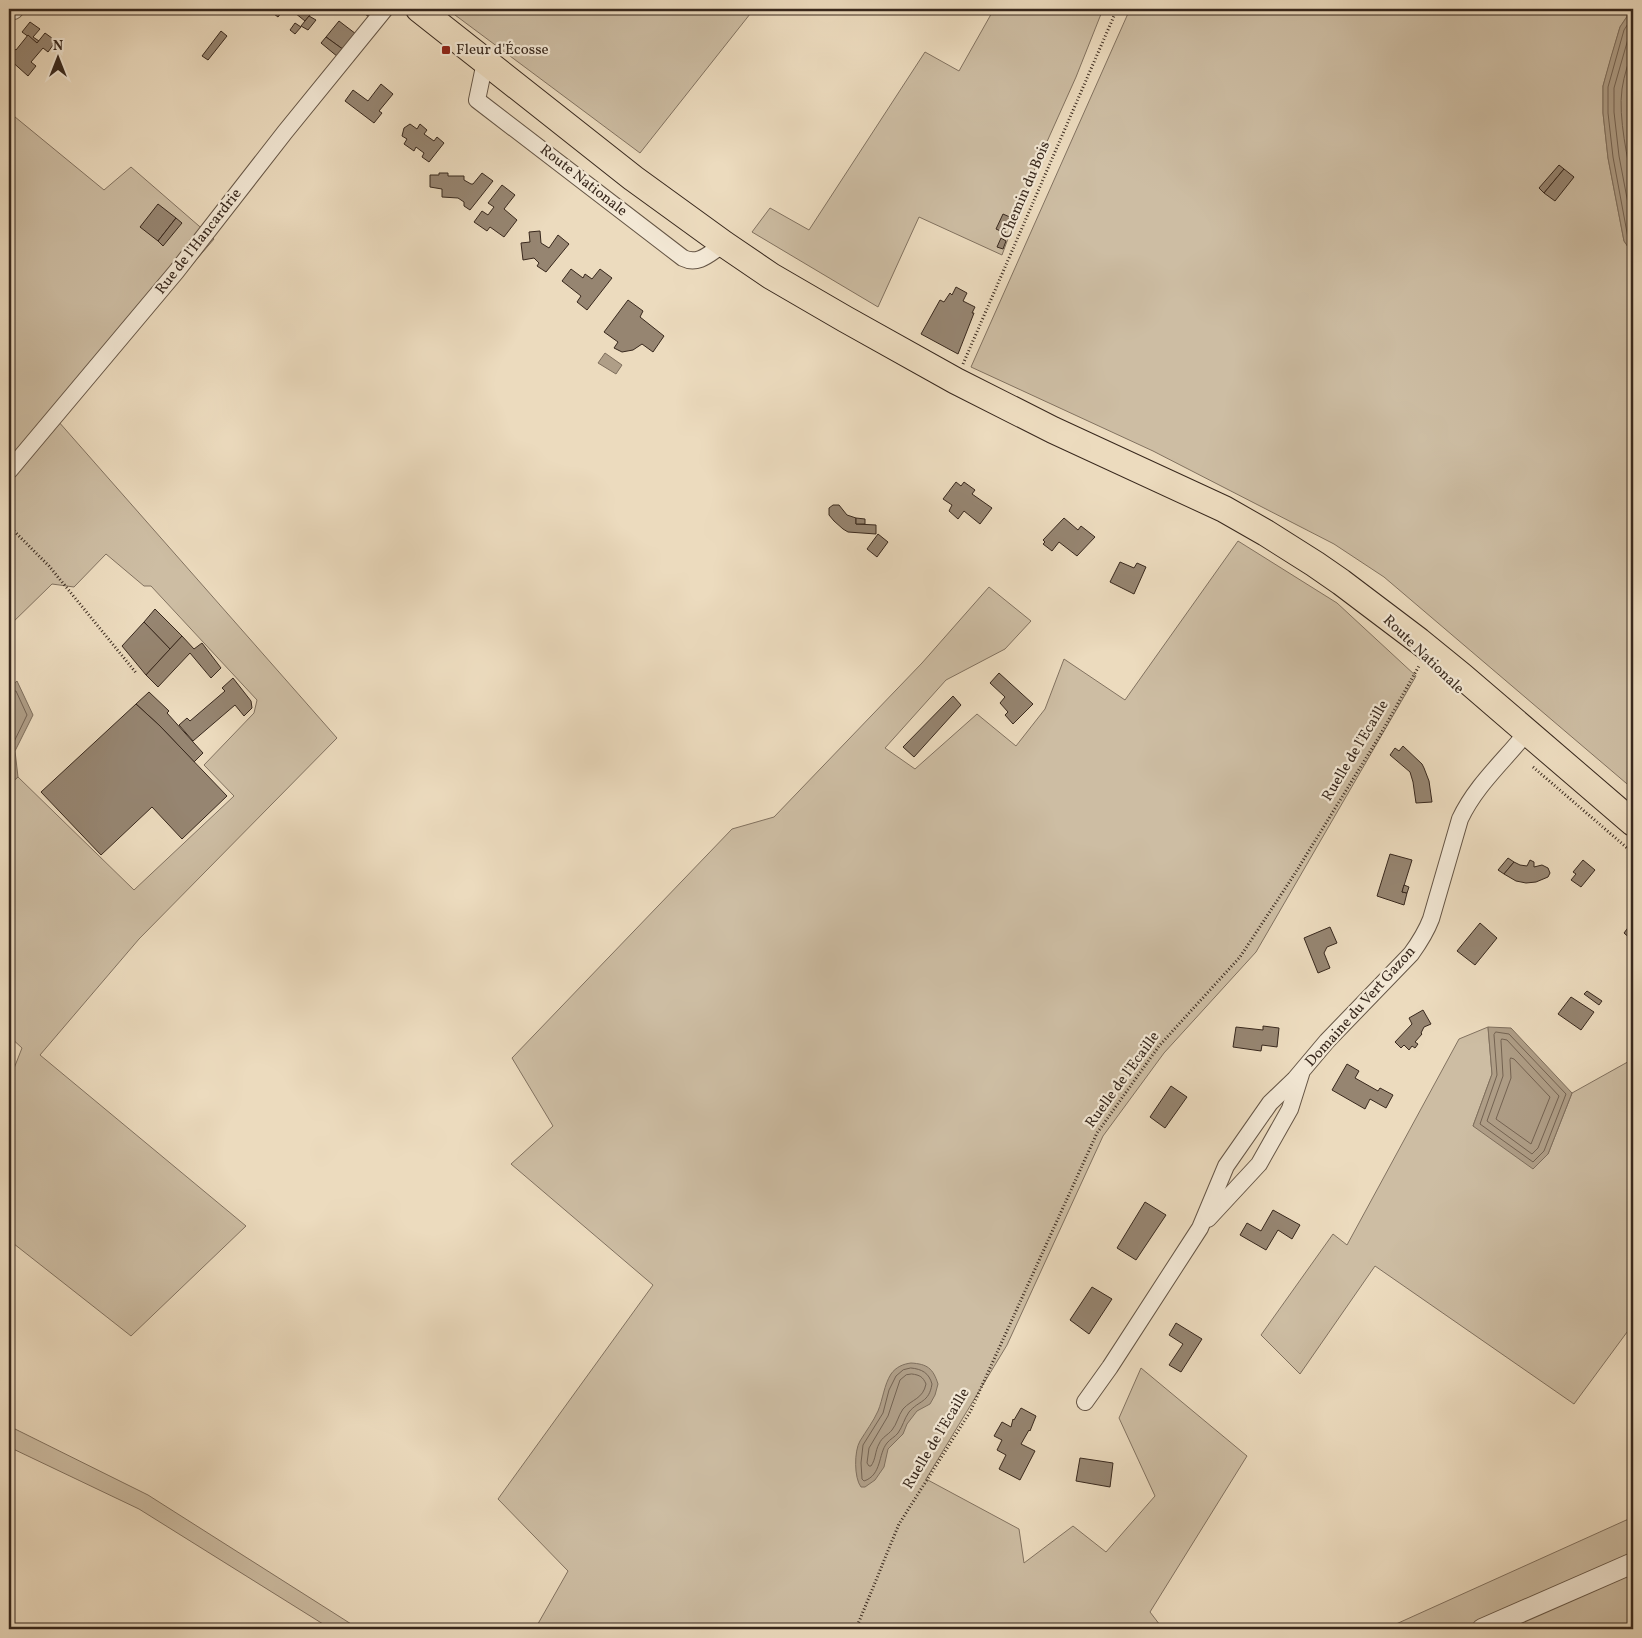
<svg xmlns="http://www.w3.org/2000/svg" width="1642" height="1638" viewBox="0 0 1642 1638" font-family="Vollkorn,serif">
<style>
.green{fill:#cdbda3;stroke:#827260}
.water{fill:#af9e87;stroke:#7f6f5d}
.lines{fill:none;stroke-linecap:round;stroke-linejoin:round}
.shore{stroke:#746352;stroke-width:1}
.building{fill:#968571;stroke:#38281d}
.minor-casing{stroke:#655545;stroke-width:18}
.tertiary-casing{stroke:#655545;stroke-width:22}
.primary-casing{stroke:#38281d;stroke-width:28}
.path{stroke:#38281d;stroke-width:3;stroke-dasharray:1 2.5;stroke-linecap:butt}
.minor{stroke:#f3e8d5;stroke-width:16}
.tertiary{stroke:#f3e8d5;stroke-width:20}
.primary{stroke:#ecdbbe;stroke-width:26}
.poi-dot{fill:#8f2418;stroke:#f3e8d5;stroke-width:2}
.labels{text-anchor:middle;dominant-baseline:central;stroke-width:4.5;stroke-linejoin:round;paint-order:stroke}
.poi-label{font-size:15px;fill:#38281d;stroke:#f3e8d5;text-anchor:start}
.street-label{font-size:15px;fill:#38281d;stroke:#f3e8d5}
</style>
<rect width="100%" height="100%" fill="#ecdbbe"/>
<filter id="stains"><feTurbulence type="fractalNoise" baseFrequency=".004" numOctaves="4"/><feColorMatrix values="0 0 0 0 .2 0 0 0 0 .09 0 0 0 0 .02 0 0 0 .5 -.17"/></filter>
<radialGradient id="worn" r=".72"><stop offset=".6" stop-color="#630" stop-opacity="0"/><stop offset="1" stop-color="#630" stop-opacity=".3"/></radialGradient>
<g class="green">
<path d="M447,9H754L640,153Z"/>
<path d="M994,9H1103L1076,77L1028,184L1002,255L919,217L878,307L752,232L770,208L809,230L925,52L959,71Z"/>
<path d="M1130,9H1632L1620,27L1603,86V113L1608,158L1624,241L1633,254V789L1384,577L1334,544L1153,451L971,367Z"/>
<path d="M9,112L104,190L131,167L214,239L58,421L337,738L139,939L40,1055L246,1226L131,1336L9,1240V1078L11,1076L22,1048L9,1036V785L18,777L134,890L234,796L204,765L254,713L257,700L151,586H144L106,554L74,587L52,584L9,626Z"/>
<path d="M1238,541L1337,603L1416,676L1256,952L1164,1053L1103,1136L1007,1345L926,1479L1019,1529L1024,1563L1073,1526L1106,1552L1155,1496L1119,1418L1141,1368L1247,1456L1150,1612L1163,1629H535L568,1571L498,1499L653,1285L511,1164L553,1126L512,1058L732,829L774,817L922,663L989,587L1031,621L1005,649L946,680L885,748L915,769L977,714L1016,746L1045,709L1064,659L1125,700Z"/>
<path d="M1488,1027L1492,1074L1473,1126L1548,1154L1572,1093L1633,1059V1324L1574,1404L1375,1266L1300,1374L1261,1335L1333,1234L1347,1245L1459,1039Z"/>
<path d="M9,1426L148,1495L359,1629H331L139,1509L9,1447Z"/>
<path d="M1633,1517V1629H1385Z"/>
</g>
<g class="water">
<path d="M1632,9H1633V254L1624,241L1608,158L1603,113V86L1611,57L1620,27Z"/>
<path d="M605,353L622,365L616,374L598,363Z"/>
<path d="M17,681L33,715L15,751L18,777L9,785V688Z"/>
<path d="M1488,1027L1511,1028L1572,1093L1548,1154L1533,1169L1473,1126L1492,1074Z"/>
<path d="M911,1363C927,1364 933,1368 938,1384L935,1395L930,1404L917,1411L907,1424L903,1434L888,1449L884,1467L875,1480L865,1487H861C854,1478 854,1451 860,1441C866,1431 873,1422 878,1411C883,1399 884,1385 891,1374C896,1367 903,1364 911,1363Z"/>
</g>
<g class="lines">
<g class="shore">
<path d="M1633,16L1624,30L1608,87V113L1613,157L1628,238L1633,245"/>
<path d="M1633,28L1630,32L1614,88V112L1619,156L1633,230"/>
<path d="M1633,48C1629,61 1624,75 1622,89C1618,118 1628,159 1633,188"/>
<path d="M9,691H16L27,715L10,750L12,774L9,778"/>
<path d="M1496,1032L1509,1034L1566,1094L1544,1151L1533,1162L1480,1124L1497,1075L1494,1035Z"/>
<path d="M1502,1039L1507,1040L1559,1096L1538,1148L1532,1154L1487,1121L1503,1076L1501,1041Z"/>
<path d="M1511,1058L1514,1059L1550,1097L1531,1144L1496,1119L1511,1078L1510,1060Z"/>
<path d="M911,1368C922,1369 929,1373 932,1384C929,1403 919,1400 909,1412C904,1419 903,1426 898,1433C895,1437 890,1439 887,1443C878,1454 882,1475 864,1481L862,1479L861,1463L863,1445L883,1413L889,1390L896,1376L903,1370Z"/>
<path d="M912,1374C920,1375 923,1377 926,1384C923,1399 912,1399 903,1409C898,1416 897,1424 892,1430C888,1435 882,1437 879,1444C875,1451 876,1459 871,1466H869L867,1463L869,1448L888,1416L900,1380L906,1375Z"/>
</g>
</g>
<g class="building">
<path d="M223,9H238L229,14Z"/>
<path d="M279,9H284L278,17L274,14Z"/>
<path d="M298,9H315L305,21L295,13Z"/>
<path d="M369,9H380L372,19L365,14Z"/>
<path d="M309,16L316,20L308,30L301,26Z"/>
<path d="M339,21L356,34L344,50L326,37Z"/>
<path d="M30,22L40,29L33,37L39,41L37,43L22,32Z"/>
<path d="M295,23L301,27L295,34L290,30Z"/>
<path d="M221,31L227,36L208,60L202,56Z"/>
<path d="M45,33L56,41L48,52L43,48L31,62L36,66L28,76L9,59V49L11,46L16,50L28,35L37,43Z"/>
<path d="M326,37L344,50L338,57L321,43Z"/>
<path d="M381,84L393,94L379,111L382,113L374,123L345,101L353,90L368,101Z"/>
<path d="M410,124L417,129L420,124L427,130L424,134L434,141L437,137L444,143L429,162L422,157L424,153L416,147L414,151L404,144L407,139L402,136L404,128Z"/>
<path d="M1559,165L1564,169L1544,193L1539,188Z"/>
<path d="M1564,169L1574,177L1555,201L1544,193Z"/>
<path d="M439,173H448V176H464V180L471,184H473L482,173L493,181L470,210L464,206V202L458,198L442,197V189L430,187V175H439Z"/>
<path d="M502,185L515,195L504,209L517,220L504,237L490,227L487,231L474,222L482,211L488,215L494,207L488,203Z"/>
<path d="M158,204L176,218L158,241L140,227Z"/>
<path d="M1003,214L1012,218L1005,233L996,229Z"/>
<path d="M176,218L182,223L163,246L158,241Z"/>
<path d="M540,231L541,243L549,248L558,235L569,244L546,272L537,266L539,263L534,258L523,260L521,243L530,242L529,232Z"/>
<path d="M1001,238L1006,241L1003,249L997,247Z"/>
<path d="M571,269L583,278L585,274L592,279L600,269L612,278L587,310L577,302L581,296L562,281Z"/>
<path d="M956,287L967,293L963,301L975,307L972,313H974L958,354L921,334L940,300L944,302L950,293L952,295Z"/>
<path d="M628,300L643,311L640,317L664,336L653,352L642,344L633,350L622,352L614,348L618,342L604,332Z"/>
<path d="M956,482L961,486L964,482L975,490L972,494L992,508L980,524L964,511L958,519L949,511L952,505L943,499Z"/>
<path d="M833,505H839L847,515L856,518V524L876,525V534L848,532L843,529L834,521L829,515V508Z"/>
<path d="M856,518L865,519V524H856Z"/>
<path d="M1064,518L1078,530L1081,526L1095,537L1077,556L1059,542L1052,551L1043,544L1045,542L1043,540Z"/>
<path d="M878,534L888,542L877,557L867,549Z"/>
<path d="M1120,562L1134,568L1137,563L1146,567L1134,594L1110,582Z"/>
<path d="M155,609L182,636L170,649L144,622Z"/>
<path d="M144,622L170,649L146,675L122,646Z"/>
<path d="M182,636L194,649L202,643L221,668L211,678L190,653L158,687L146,675Z"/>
<path d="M999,673L1033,704L1013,724L1005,715L1008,712L1000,703L1005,697L990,683Z"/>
<path d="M233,678L251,701L252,708L244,716L235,705L193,741L179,725L187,718L190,721L225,691L222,688Z"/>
<path d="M149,692L169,711L167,713L203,753L194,762L160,726L136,704Z"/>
<path d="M953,696L961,705L914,757L903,747Z"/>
<path d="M136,704L160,726L227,796L182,839L152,807L101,855L41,792Z"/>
<path d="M1403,746L1422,764L1424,768L1429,781L1432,802L1416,803L1413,782L1410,772L1390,755L1395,748L1399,751Z"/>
<path d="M1390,854L1412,860L1402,892L1407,893L1404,905L1377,896Z"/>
<path d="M1508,858L1514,862L1504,874L1498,870Z"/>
<path d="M1530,860L1534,862V867L1542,865L1548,868L1550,873L1548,877L1536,882L1526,883L1516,881L1504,874L1514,862L1520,865L1527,866Z"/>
<path d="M1583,860L1595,870L1581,887L1571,880L1576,874L1573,872Z"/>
<path d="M1404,885L1409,887L1407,893L1402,892Z"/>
<path d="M1633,921V941L1624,933Z"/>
<path d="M1480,923L1497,938L1475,965L1457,951Z"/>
<path d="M1330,927L1337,943L1327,947L1324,953L1330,968L1318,973L1304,938Z"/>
<path d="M1587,991L1602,1001L1599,1005L1584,994Z"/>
<path d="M1571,997L1594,1012L1581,1030L1558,1014Z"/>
<path d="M1423,1010L1431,1024L1424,1027L1421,1033L1422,1034L1415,1042L1418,1044L1415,1048L1412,1046L1409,1050L1404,1045L1401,1048L1395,1042L1412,1024L1409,1018Z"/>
<path d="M1263,1026L1279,1028L1277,1047L1262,1045L1261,1051L1233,1047L1236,1027L1263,1030Z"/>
<path d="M1347,1064L1359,1071L1355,1078L1378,1091L1380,1088L1393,1095L1386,1108L1370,1099L1365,1109L1332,1090Z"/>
<path d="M1171,1086L1187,1097L1165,1128L1150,1117Z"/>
<path d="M1145,1202L1166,1215L1136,1260L1117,1248Z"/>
<path d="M1273,1210L1300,1225L1292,1239L1278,1230L1266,1250L1240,1235L1247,1223L1261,1231Z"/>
<path d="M1092,1287L1112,1299L1089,1334L1070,1320Z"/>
<path d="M1176,1323L1202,1339L1181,1372L1169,1365L1183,1344L1169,1335Z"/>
<path d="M1021,1408L1036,1416L1030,1431L1029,1430L1021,1444L1035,1451L1020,1480L999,1469L1006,1455L997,1450L1002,1440L994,1436L1002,1422L1011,1427L1013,1419L1014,1420Z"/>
<path d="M1080,1458L1113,1463L1110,1487L1076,1481Z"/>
</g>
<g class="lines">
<defs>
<g id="minor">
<path d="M14,11L16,9"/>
<path d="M485,62L477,100L683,258C699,266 711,252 724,244"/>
<path d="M9,471L176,272L285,132L385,9"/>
<path d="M1208,1219L1259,1164L1290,1109L1301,1074"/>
<path d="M1085,1402L1110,1367L1200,1228L1226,1166L1270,1103L1295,1079L1327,1041L1411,954C1419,943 1426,932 1431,919L1460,819C1476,785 1504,761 1527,732"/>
</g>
<path id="tertiary" d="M1482,1629L1633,1563"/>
<path id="primary" d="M419,9L633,178L724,244L771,276L845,319L956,381L1053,430L1224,509L1266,533L1315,564L1341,582L1419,641L1462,676L1633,823"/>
</defs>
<use href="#minor" class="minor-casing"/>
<use href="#tertiary" class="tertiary-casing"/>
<use href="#primary" class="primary-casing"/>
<g class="path">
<path d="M963,364L1117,9"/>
<path d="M9,526L49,566L137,674"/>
<path d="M1533,767L1633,853"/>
<path d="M856,1629L899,1524L970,1412L1097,1133L1159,1046L1240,957L1294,875L1379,737L1419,666"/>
</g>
<use href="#minor" class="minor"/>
<use href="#tertiary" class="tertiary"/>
<use href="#primary" class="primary"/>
</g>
<rect class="poi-dot" x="441" y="45" width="10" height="10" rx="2.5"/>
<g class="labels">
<g class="poi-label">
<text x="456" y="50">Fleur d'Écosse</text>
</g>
<g class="street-label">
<text transform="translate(583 181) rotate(38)">Route Nationale</text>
<text transform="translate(1026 190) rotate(-67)">Chemin du Bois</text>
<text transform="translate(199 242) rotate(-52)">Rue de l'Hancardrie</text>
<text transform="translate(1423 655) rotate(44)">Route Nationale</text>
<text transform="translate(1356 751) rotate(-59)">Ruelle de l'Ecaille</text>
<text transform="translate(1361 1007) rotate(-48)">Domaine du Vert Gazon</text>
<text transform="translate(1123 1080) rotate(-54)">Ruelle de l'Ecaille</text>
<text transform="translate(937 1439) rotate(-59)">Ruelle de l'Ecaille</text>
</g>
</g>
<rect width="1642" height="1638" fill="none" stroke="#ecdbbe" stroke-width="30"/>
<rect x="10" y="10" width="1622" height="1618" fill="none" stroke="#38281d" stroke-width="2.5"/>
<rect x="15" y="15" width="1612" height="1608" fill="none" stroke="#38281d"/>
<g transform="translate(58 58)" stroke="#f3e8d5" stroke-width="4" paint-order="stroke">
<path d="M0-4L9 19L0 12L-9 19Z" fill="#38281d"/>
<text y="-8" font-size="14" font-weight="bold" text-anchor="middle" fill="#38281d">N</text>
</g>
<rect width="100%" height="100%" filter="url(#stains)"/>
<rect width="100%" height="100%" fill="url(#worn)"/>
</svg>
